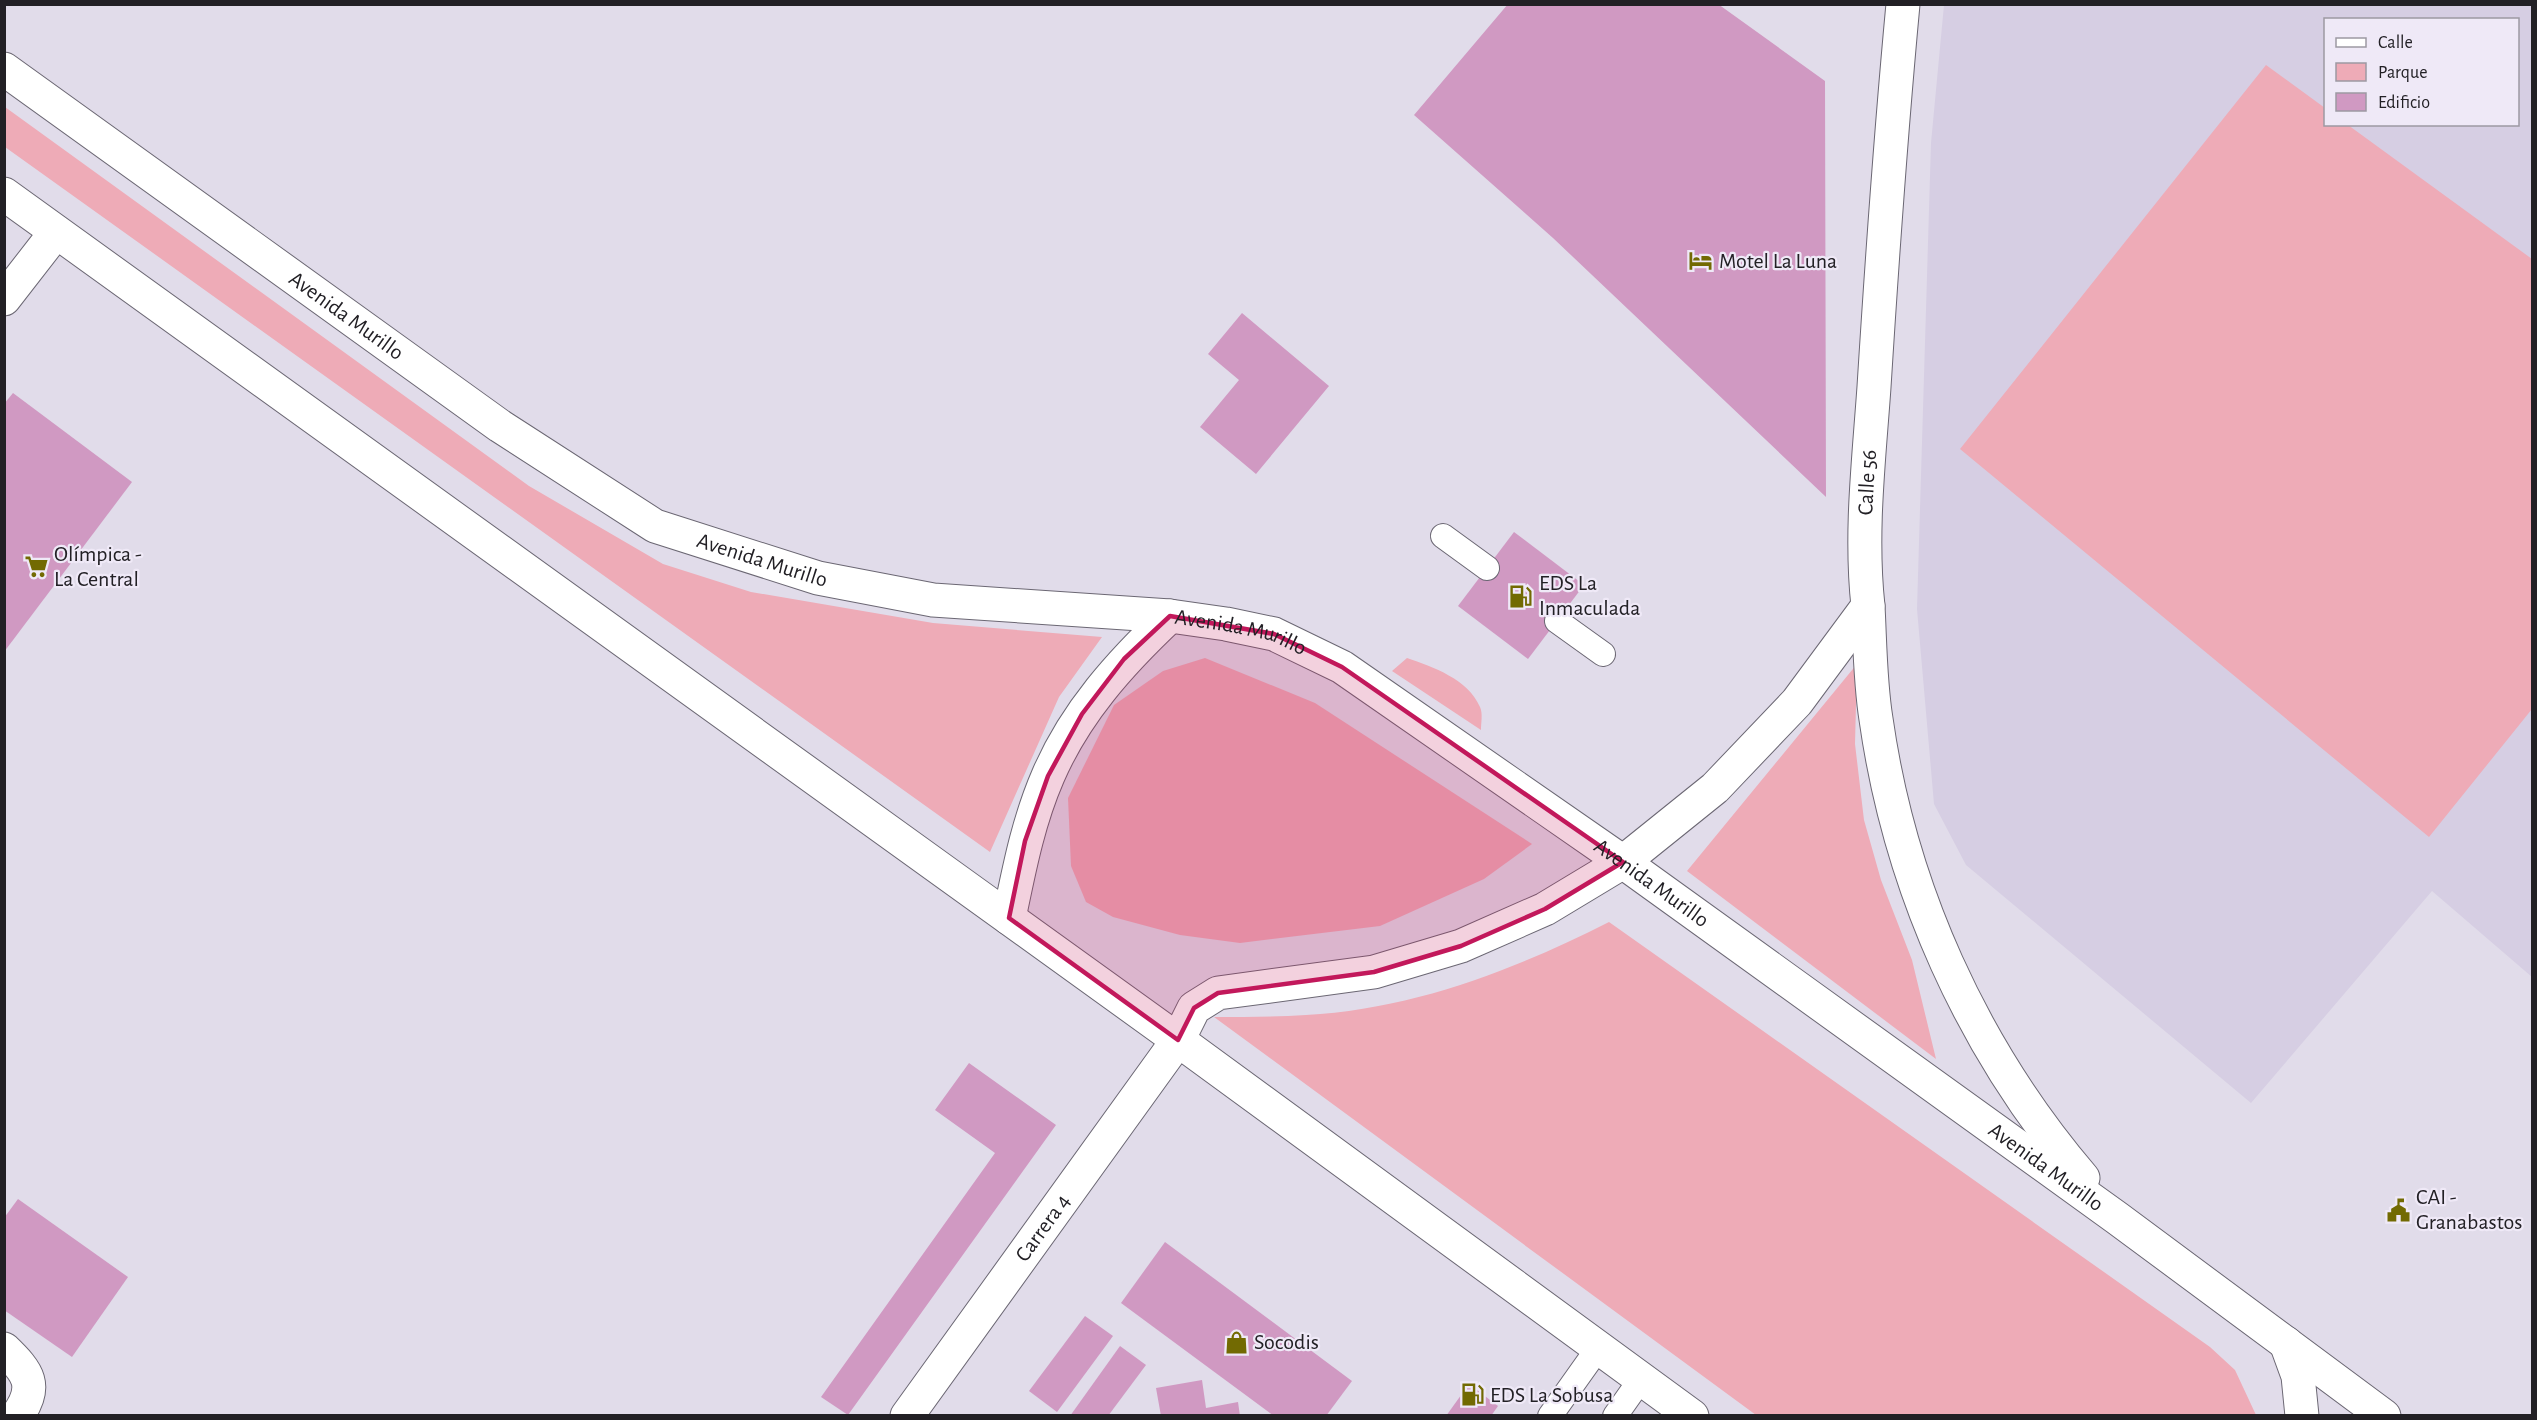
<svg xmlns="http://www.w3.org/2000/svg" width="2537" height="1420" viewBox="0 0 2537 1420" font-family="'Alegreya Sans',sans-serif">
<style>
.built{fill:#d6cee3;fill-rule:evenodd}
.green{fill:#eeabb7}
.building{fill:#d099c2}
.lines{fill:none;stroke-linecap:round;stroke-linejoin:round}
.service-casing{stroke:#6b6773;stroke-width:26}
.minor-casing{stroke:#6b6773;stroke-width:35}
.tertiary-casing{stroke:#6b6773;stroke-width:35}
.secondary-casing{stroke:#6b6773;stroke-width:35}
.primary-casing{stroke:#6b6773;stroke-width:35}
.service{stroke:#fff;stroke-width:24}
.minor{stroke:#fff;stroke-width:33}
.tertiary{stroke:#fff;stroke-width:33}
.secondary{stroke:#fff;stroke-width:33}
.primary{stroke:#fff;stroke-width:33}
.marked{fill:#c2185b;fill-opacity:0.2;stroke:#c2185b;stroke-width:4.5;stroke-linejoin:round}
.labels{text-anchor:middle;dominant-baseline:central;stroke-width:4.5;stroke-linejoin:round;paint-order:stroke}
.poi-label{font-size:22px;fill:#222025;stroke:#efe9f7;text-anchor:start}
.street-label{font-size:22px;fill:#222025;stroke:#efe9f7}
</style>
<rect width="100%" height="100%" fill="#e1dcea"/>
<path class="built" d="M1944,5H2532V977L2432,891L2251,1103L1966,865L1934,804L1917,609L1931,143ZM2326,20H2518V124H2326Z"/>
<g class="green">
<path d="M2266,65L2325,108L2326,124L2348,125L2532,259V709L2429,837L1960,449Z"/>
<path d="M5,107L529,486L663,564L751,592L933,623L1102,637L1059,697L990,852L5,147Z"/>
<path d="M1205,658L1315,703L1532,844L1484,879L1380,926L1240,943L1180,935L1113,917L1086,902L1071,866L1068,798L1114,705L1163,671Z"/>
<path d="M1407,658C1433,667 1468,679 1480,707C1483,713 1481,723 1481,730L1392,671Z"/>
<path d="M1857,664L1855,744L1864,820L1881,880L1912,960L1936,1059L1687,871Z"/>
<path d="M1609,922L2210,1347L2235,1370L2256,1415H1756L1214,1017C1245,1017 1275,1017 1306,1015C1414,1009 1514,970 1609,922Z"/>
</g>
<g class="building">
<path d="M1508,4H1718L1825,81L1826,497L1553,238L1414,115Z"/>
<path d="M1242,313L1329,386L1256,474L1200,427L1239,380L1208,354Z"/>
<path d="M13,393L132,482L4,652V404Z"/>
<path d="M1514,532L1584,585L1528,659L1458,606Z"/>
<path d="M969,1063L1056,1125L848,1415L821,1397L995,1153L935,1110Z"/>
<path d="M18,1199L128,1277L72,1357L4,1310V1218Z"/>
<path d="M1165,1242L1352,1381L1326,1416H1274L1121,1303Z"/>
<path d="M1085,1316L1113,1336L1057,1412L1029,1391Z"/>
<path d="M1120,1346L1146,1365L1108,1416H1070Z"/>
<path d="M1202,1380L1206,1408L1238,1402L1240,1416H1161L1156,1388Z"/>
<path d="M1469,1384L1498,1406L1491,1416H1446Z"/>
</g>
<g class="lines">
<defs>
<g id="service">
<path d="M1443,536L1487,568"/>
<path d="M1557,621L1603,654"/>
<path d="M1550,1416L1599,1347"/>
<path d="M1615,1416L1641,1379"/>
</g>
<path id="minor" d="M4,1349C28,1372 39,1386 17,1416"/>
<g id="tertiary">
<path d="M4,299L56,232"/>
<path id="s1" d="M907,1416L1178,1040"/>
</g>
<g id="secondary">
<path id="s2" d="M1623,862L1715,788L1797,702L1868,606C1860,533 1869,459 1874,387C1882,259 1891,132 1903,4"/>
</g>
<g id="primary">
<path id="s3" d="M4,69L500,426L655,526L818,578L933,600L1170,616L1226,624L1274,634L1342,667L1623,862L2117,1218L2384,1416"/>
<path d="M4,194L1178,1040L1692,1416"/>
<path d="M1868,606C1870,643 1870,682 1876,719C1900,888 1972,1048 2083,1178"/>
<path d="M1009,918C1019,870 1028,822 1048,776C1075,713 1120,663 1170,616"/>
<path d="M1178,1040L1194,1008L1218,993L1374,972L1461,946L1545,909L1623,862"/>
<path d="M2286,1343L2298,1376L2302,1416"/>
</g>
</defs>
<use href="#service" class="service-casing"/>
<use href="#minor" class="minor-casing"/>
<use href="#tertiary" class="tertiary-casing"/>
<use href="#secondary" class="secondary-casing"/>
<use href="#primary" class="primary-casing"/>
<use href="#service" class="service"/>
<use href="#minor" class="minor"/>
<use href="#tertiary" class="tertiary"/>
<use href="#secondary" class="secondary"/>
<use href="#primary" class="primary"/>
</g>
<path class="marked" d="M1170,616L1274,634L1342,667L1623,862L1545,909L1461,946L1374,972L1218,993L1194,1008L1178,1040L1009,918L1025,841L1048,776L1082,714L1124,659Z"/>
<defs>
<symbol id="hotel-bare" viewBox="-9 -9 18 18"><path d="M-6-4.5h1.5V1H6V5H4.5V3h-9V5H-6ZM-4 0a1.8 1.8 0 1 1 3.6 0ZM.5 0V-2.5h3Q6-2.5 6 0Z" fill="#726a02" stroke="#efe9f7" stroke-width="2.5" paint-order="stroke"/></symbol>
<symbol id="supermarket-bare" viewBox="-9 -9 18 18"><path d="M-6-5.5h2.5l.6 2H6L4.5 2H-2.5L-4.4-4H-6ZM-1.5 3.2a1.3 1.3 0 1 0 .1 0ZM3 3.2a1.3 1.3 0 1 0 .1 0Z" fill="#726a02" stroke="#efe9f7" stroke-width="2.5" paint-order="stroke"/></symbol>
<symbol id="fuel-bare" viewBox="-9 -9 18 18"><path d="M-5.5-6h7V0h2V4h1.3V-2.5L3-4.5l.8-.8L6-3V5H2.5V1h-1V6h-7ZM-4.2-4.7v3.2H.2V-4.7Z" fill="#726a02" stroke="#efe9f7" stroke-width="2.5" paint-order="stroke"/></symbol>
<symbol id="civic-bare" viewBox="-9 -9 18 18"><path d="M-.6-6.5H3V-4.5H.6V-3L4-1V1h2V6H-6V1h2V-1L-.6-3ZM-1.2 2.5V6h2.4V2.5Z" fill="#726a02" stroke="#efe9f7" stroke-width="2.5" paint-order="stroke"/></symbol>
<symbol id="shop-bare" viewBox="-9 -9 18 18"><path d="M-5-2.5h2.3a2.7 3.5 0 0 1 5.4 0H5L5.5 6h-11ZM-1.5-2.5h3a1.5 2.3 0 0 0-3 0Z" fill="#726a02" stroke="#efe9f7" stroke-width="2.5" paint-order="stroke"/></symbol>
</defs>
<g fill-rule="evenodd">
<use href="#hotel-bare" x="1684" y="244" width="33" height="33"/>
<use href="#supermarket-bare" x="20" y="550" width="33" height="33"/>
<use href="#fuel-bare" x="1504" y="580" width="33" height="33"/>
<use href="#civic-bare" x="2382" y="1194" width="33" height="33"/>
<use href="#shop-bare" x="1220" y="1326" width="33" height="33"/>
<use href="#fuel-bare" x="1456" y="1378" width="33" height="33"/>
</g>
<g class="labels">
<g class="poi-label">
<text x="1719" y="261">Motel La Luna</text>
<text x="54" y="554">Olímpica -<tspan x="54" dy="25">La Central</tspan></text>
<text x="1539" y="583">EDS La<tspan x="1539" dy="25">Inmaculada</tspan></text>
<text x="2416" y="1197">CAI -<tspan x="2416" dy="25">Granabastos</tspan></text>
<text x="1254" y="1342">Socodis</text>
<text x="1490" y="1395">EDS La Sobusa</text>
</g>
<g class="street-label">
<text stroke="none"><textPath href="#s3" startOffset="422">Avenida Murillo</textPath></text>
<text stroke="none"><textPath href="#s2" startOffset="480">Calle 56</textPath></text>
<text stroke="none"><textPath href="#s3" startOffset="908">Avenida Murillo</textPath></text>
<text stroke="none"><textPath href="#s3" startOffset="1394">Avenida Murillo</textPath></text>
<text stroke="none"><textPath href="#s3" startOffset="1880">Avenida Murillo</textPath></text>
<text stroke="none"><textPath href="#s3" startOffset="2366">Avenida Murillo</textPath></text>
<text stroke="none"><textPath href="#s1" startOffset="232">Carrera 4</textPath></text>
</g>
</g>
<rect width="2537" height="1420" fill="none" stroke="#222025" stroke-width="12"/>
<rect x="2324" y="18" width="195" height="108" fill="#efe9f7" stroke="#9d99a3" stroke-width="1.5"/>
<rect x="2336" y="38" width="30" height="9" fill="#ffffff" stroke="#9d99a3" stroke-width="1.5"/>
<text x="2378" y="48" font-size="18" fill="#222025">Calle</text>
<rect x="2336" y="63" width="30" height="18" fill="#eeabb7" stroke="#9d99a3" stroke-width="1.5"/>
<text x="2378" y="78" font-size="18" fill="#222025">Parque</text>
<rect x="2336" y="93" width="30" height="18" fill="#d099c2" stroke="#9d99a3" stroke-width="1.5"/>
<text x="2378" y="108" font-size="18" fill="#222025">Edificio</text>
</svg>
